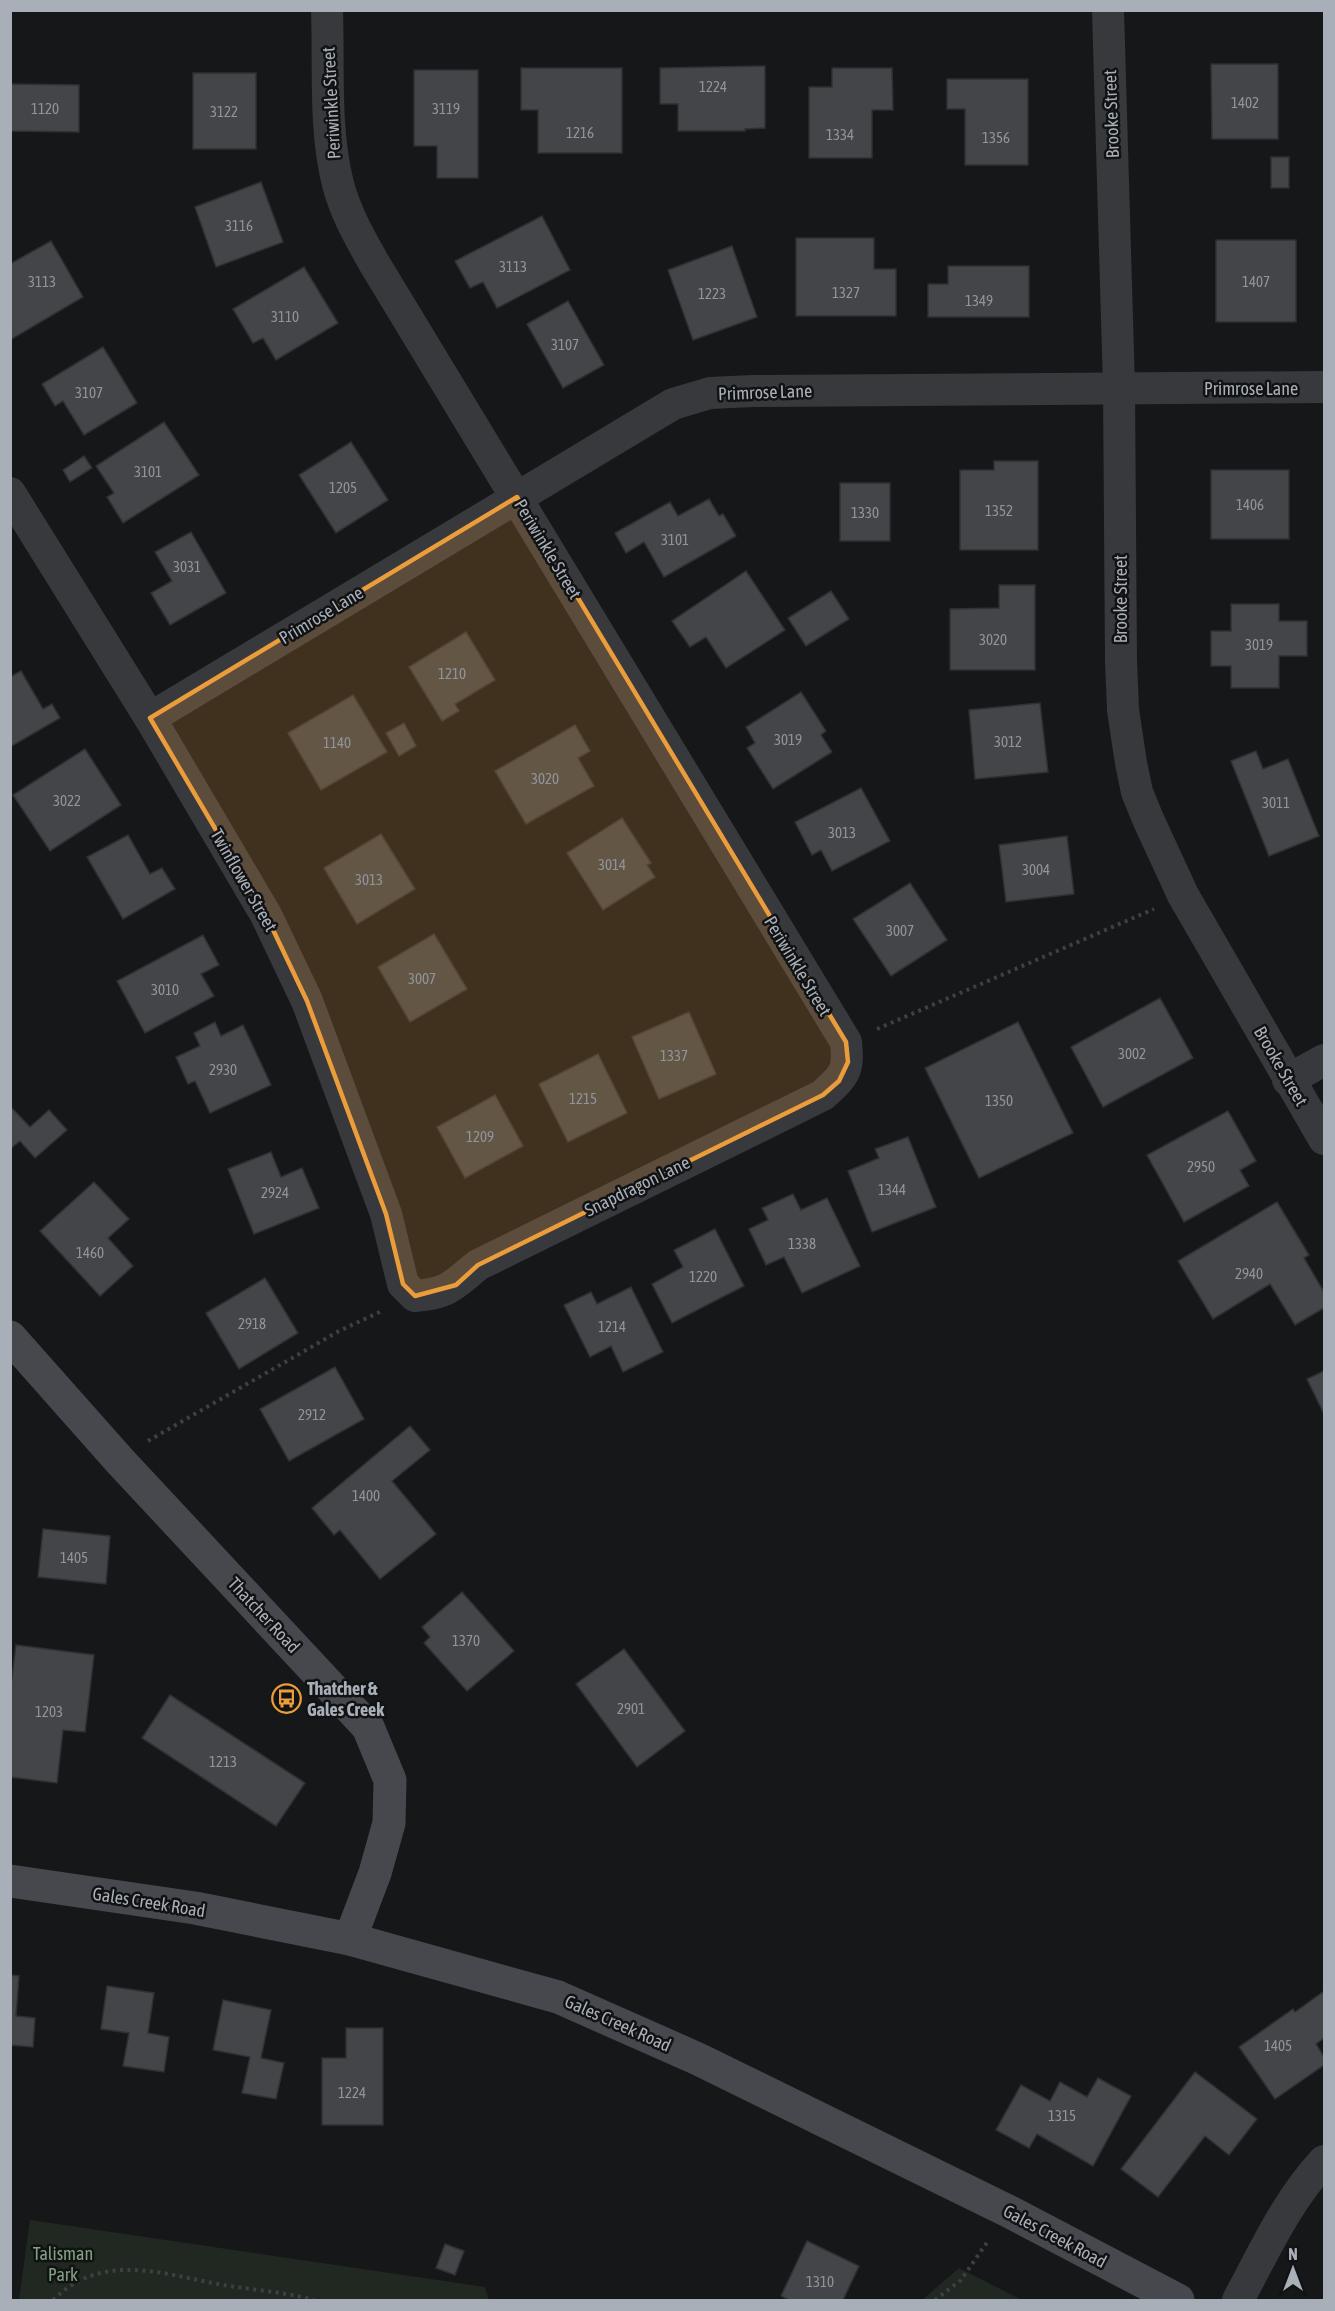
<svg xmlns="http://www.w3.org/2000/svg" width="1335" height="2311" viewBox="0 0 1335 2311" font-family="'Asap Condensed',sans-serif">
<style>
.green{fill:#202821}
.building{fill:#434548;stroke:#303134;stroke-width:1.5}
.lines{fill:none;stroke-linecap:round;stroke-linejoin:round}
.path{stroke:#3e4044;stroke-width:4;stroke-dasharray:3 4.5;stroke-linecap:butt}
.street{stroke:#37393d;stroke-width:32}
.secondary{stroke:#46484d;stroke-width:33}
.marked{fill:#eb9c3b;fill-opacity:0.2;stroke:#eb9c3b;stroke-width:4.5;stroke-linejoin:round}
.labels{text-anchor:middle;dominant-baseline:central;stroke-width:5;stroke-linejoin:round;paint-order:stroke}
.number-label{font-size:15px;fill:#90949c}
.street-label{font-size:18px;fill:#a9afb8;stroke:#111213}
.poi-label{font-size:18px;font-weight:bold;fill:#a9afb8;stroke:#111213;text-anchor:start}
.park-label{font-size:18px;fill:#82a281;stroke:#111213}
</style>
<rect width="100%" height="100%" fill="#161718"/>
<g class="green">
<path d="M30,2220L485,2287L489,2300H19Z"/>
<path d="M959,2268L1022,2300H922Z"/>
</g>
<g class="building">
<path d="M1211,64H1278V139H1212Z"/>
<path d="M765,66V128L745,129V131H678V104H660V68Z"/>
<path d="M521,68H622V153H538V110H521Z"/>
<path d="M832,68H892L893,110H872V158H809V87H832Z"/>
<path d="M414,70H478V178H437V146H414Z"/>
<rect x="193" y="73" width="63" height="76"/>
<path d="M947,79H1028V165H965V109H947Z"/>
<path d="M10,84L79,85V132L10,131Z"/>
<rect x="1271" y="157" width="18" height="31"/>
<path d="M261,182L283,242L216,267L195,207Z"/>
<path d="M542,216L570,270L497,308L483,282L470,288L455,261Z"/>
<path d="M796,238H874V269H896V316H796Z"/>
<rect x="1216" y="240" width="80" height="82"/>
<path d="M51,241L83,297L10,340V264Z"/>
<path d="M732,246L757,317L693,340L668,270Z"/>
<path d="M948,266H1029V317H928V284H948Z"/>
<path d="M304,267L338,323L276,360L263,338L253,343L233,309Z"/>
<path d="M568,301L604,365L563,388L527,324Z"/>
<path d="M103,347L137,403L84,435L63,401L55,406L42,384Z"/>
<path d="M164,422L199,475L123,523L107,497L114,493L96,466Z"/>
<path d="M351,442L388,500L336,533L299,475Z"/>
<path d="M84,456L92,468L70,482L63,470Z"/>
<path d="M994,461H1038V550H960V470H994Z"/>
<rect x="1211" y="470" width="78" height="69"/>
<rect x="840" y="483" width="50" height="58"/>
<path d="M709,499L719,516L723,514L736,536L664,577L644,542L626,553L615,533L670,502L678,516Z"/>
<path d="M191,532L226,593L170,625L151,593L172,581L155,552Z"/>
<path d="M746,571L785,630L726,668L706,637L690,647L672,621Z"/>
<path d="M999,585H1035V670H950V609L999,608Z"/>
<path d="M831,591L849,619L806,646L788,618Z"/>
<path d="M1231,604H1279V621H1307V656H1279V688H1231V666H1211V631H1231Z"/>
<path d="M466,632L495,680L455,704L459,711L442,721L409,667Z"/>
<path d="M21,671L43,709L52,704L60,718L10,747V677Z"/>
<path d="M801,692L826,731L821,735L832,752L773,789L747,748L755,743L746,727Z"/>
<path d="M353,695L387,752L321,790L288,733Z"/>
<path d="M1040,703L1048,772L975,779L969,710Z"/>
<path d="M404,723L416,746L399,756L386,733Z"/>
<path d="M575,725L590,751L578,758L594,786L526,824L495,771Z"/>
<path d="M85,749L121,805L50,851L13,795Z"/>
<path d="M1256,751L1263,769L1288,759L1319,836L1269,856L1231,761Z"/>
<path d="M861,788L890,841L832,871L821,850L812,855L795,822Z"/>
<path d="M622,818L651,863L647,865L655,877L603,910L567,853Z"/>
<path d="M381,834L415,889L357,924L324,868Z"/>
<path d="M128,835L150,874L162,868L175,889L123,919L87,857Z"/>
<path d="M1067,836L1074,894L1006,902L999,845Z"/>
<path d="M910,883L947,940L891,976L853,919Z"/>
<path d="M434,934L467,989L410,1022L378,967Z"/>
<path d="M203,935L219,965L201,974L214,996L145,1033L117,981Z"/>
<path d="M1160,998L1193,1058L1103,1107L1071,1047Z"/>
<path d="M689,1012L716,1074L659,1099L632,1037Z"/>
<path d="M215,1022L221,1036L243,1025L271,1085L210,1113L195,1081L188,1084L176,1057L200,1046L194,1033Z"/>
<path d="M1018,1022L1073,1133L979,1178L925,1068Z"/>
<path d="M598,1054L627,1113L568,1142L539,1084Z"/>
<path d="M495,1095L523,1146L465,1178L437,1127Z"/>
<path d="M10,1106L30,1127L49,1110L67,1130L35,1158L20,1141L10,1149Z"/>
<path d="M1228,1111L1256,1161L1240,1170L1249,1186L1184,1222L1147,1155Z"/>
<path d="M908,1137L936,1207L872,1232L848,1171L879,1158L875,1149Z"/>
<path d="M271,1152L281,1177L302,1168L319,1208L254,1234L228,1169Z"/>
<path d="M94,1182L129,1219L108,1238L133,1266L100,1296L40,1231Z"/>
<path d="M793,1194L801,1210L827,1198L860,1266L802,1293L784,1257L766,1265L749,1229L768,1220L762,1208Z"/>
<path d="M1277,1202L1309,1255L1304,1258L1324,1292V1308L1295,1325L1270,1284L1213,1319L1178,1261Z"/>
<path d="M715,1229L744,1286L672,1323L652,1284L683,1267L674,1250Z"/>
<path d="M265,1278L298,1333L239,1369L206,1313Z"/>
<path d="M631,1287L663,1352L623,1372L611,1346L590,1357L564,1305L591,1292L597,1304Z"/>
<path d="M335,1367L364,1419L289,1461L260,1409Z"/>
<path d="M1324,1371V1414L1307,1379Z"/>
<path d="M410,1426L430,1450L392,1481L436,1534L380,1579L340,1530L334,1535L312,1508Z"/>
<path d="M43,1529L110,1536L106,1584L38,1577Z"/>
<path d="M462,1592L514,1651L467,1691L424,1643L430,1637L422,1627Z"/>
<path d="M16,1645L94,1655L85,1732L63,1730L57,1783L10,1777V1693Z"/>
<path d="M624,1649L685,1731L637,1767L576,1684Z"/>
<path d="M170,1695L305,1783L276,1826L142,1738Z"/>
<path d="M10,1975L19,1976L16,2016L35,2018L33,2047L10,2045Z"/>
<path d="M107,1986L154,1993L148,2033L169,2037L164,2072L123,2066L129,2033L101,2029Z"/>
<path d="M1323,1992L1324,1995V2038L1316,2044L1324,2057V2065L1275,2099L1239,2047L1293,2009L1295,2012Z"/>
<path d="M223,2000L271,2010L261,2058L284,2063L276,2099L242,2093L250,2057L213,2050Z"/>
<path d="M346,2028H383V2125H322V2058H346Z"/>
<path d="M1195,2072L1257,2119L1229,2155L1205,2136L1158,2197L1121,2169Z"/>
<path d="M1098,2078L1131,2096L1093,2166L1037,2134L1029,2148L996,2130L1021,2085L1050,2101L1060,2082L1087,2097Z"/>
<path d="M807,2241L859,2266L843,2300H789L781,2296Z"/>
<path d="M445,2244L464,2251L455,2275L436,2268Z"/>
</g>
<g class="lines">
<g class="path">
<path d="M877,1029L1154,909"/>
<path d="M148,1441L339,1331L382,1311"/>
<path d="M53,2300C103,2251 163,2274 223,2285C253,2290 285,2292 314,2300"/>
<path d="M935,2300L961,2280L988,2241"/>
</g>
<g class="street">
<path d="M1108,10L1119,388L1121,660L1123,710L1131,763L1137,792L1148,819L1183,895L1324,1139"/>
<path d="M10,493L150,718L266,915L307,1001L386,1214L403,1284L415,1296C450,1293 453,1285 478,1265L823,1095C845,1075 849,1071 846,1042L374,263C360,238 345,212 338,184C324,130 329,66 327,10"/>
<path d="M150,718L673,404L710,393L753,391L1324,387"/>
<path d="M1288,1080L1324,1060"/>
<path d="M1238,2300C1264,2252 1286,2202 1324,2161"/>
</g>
<g class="secondary">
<path d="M10,1337L120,1461L368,1727L390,1780L389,1823L375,1873L350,1939"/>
<path d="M10,1881L195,1908L350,1939L558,1997L698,2059L1008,2211L1178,2300"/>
</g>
</g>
<path class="marked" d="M517,497L846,1042L848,1062L839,1081L823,1095L478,1265L456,1285L415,1296L403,1284L386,1214L307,1001L266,915L150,718Z"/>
<defs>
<symbol id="bus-ring" viewBox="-11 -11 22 22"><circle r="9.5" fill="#111213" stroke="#eb9c3b" stroke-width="1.5"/><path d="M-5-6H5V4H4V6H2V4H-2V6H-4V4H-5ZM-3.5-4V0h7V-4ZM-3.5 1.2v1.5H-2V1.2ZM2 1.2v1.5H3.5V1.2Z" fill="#eb9c3b"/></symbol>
</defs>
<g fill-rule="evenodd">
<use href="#bus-ring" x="270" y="1682" width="33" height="33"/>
</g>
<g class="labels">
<g class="number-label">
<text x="713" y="86">1224</text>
<text x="1245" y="102">1402</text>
<text x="45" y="108">1120</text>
<text x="446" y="108">3119</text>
<text x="224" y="111">3122</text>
<text x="580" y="132">1216</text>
<text x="840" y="134">1334</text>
<text x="996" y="137">1356</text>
<text x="239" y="225">3116</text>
<text x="513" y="266">3113</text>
<text x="42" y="281">3113</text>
<text x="1256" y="281">1407</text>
<text x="846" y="292">1327</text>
<text x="712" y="293">1223</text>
<text x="979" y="300">1349</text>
<text x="285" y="316">3110</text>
<text x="565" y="344">3107</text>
<text x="89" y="392">3107</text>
<text x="148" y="471">3101</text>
<text x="343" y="487">1205</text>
<text x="1250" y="504">1406</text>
<text x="999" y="510">1352</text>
<text x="865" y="512">1330</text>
<text x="675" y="539">3101</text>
<text x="187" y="566">3031</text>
<text x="993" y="639">3020</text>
<text x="1259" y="644">3019</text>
<text x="452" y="673">1210</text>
<text x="788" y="739">3019</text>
<text x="1008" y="741">3012</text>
<text x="337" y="742">1140</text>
<text x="545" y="778">3020</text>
<text x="67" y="800">3022</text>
<text x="1276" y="802">3011</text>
<text x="842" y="832">3013</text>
<text x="612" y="864">3014</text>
<text x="1036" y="869">3004</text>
<text x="369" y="879">3013</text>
<text x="900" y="930">3007</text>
<text x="422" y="978">3007</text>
<text x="165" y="989">3010</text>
<text x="1132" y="1053">3002</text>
<text x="674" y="1055">1337</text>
<text x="223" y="1069">2930</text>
<text x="583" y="1098">1215</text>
<text x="999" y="1100">1350</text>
<text x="480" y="1136">1209</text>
<text x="1201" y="1166">2950</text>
<text x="892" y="1189">1344</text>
<text x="275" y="1192">2924</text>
<text x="802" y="1243">1338</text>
<text x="90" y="1252">1460</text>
<text x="1249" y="1273">2940</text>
<text x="703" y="1276">1220</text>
<text x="252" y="1323">2918</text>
<text x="612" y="1326">1214</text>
<text x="312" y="1414">2912</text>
<text x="366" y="1495">1400</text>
<text x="74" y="1557">1405</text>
<text x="466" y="1640">1370</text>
<text x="631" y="1708">2901</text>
<text x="49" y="1711">1203</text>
<text x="223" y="1761">1213</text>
<text x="1278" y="2045">1405</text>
<text x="352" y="2092">1224</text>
<text x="1062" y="2115">1315</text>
<text x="820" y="2281">1310</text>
</g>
<g class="street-label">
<text transform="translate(331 103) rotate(-93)">Periwinkle Street</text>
<text transform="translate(1111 114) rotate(-92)">Brooke Street</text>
<text x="1251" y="388">Primrose Lane</text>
<text transform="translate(765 392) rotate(-2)">Primrose Lane</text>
<text transform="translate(548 549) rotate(59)">Periwinkle Street</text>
<text transform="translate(1120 599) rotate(-90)">Brooke Street</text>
<text transform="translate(321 615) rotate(-31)">Primrose Lane</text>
<text transform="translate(244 880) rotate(60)">Twinflower Street</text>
<text transform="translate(798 966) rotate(59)">Periwinkle Street</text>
<text transform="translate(1281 1066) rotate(60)">Brooke Street</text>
<text transform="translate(637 1186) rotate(-26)">Snapdragon Lane</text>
<text transform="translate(264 1615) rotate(47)">Thatcher Road</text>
<text transform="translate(149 1902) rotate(9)">Gales Creek Road</text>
<text transform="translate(618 2023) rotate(24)">Gales Creek Road</text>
<text transform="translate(1055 2236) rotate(28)">Gales Creek Road</text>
</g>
<g class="poi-label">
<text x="307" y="1688">Thatcher &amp;<tspan x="307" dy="21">Gales Creek</tspan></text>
</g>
<g class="park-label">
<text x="63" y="2253">Talisman<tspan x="63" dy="21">Park</tspan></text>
</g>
</g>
<rect width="1335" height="2311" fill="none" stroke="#a9afb8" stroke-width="24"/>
<g transform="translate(1293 2269)" stroke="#111213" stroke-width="4.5" paint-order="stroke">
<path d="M0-4.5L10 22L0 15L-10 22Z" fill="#a9afb8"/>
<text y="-9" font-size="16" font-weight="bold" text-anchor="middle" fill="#a9afb8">N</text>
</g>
</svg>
